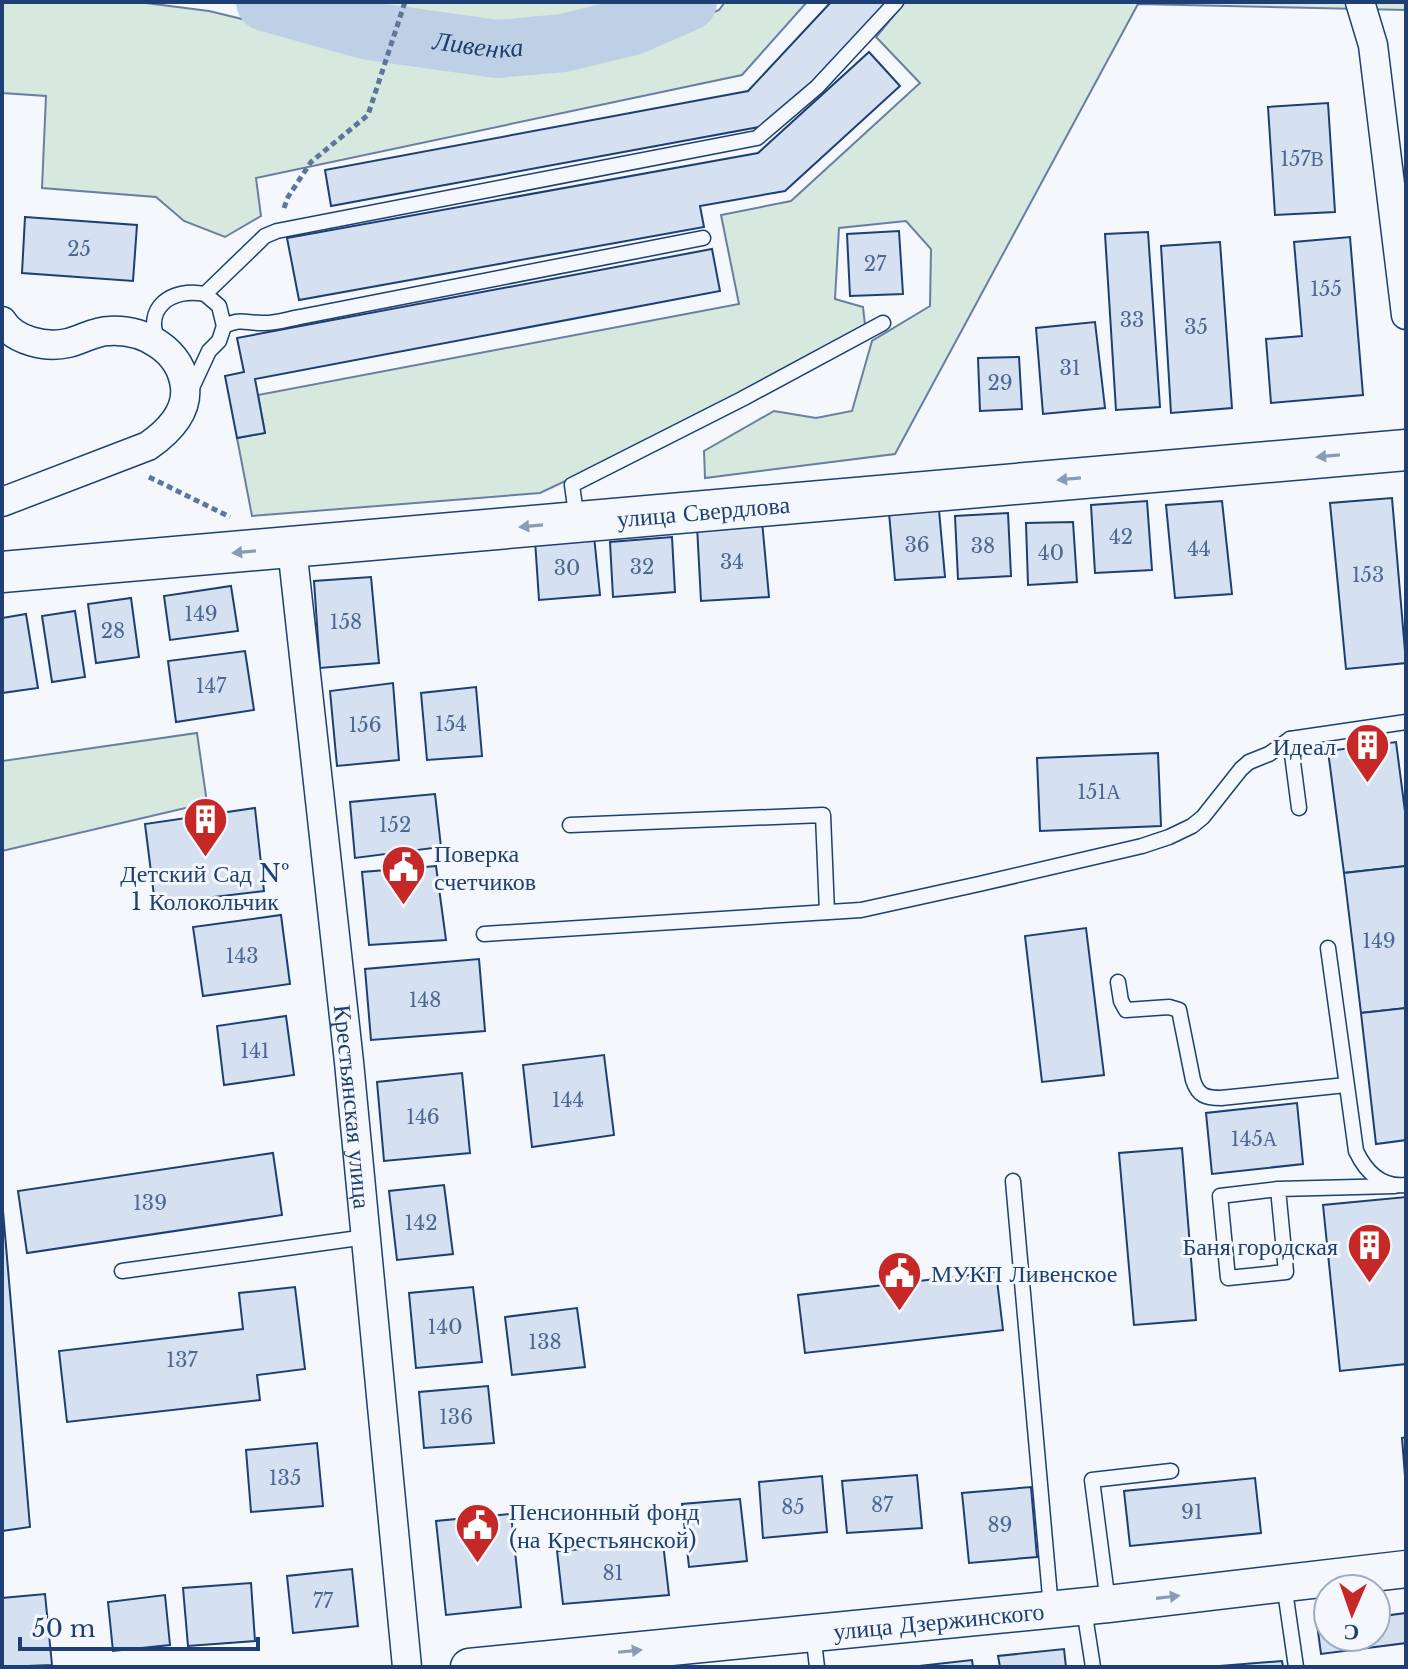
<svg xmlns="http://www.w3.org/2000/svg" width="1408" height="1669" viewBox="0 0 1408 1669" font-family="'Libre Baskerville',serif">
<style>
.green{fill:#d7e8df;stroke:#687fa3;stroke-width:2}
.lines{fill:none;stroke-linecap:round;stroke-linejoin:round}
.river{stroke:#bed0e5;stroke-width:58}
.building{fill:#d5e0f0;stroke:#1d3f73;stroke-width:2}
.service-casing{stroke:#1d3f73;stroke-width:17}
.minor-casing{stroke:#1d3f73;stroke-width:31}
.tertiary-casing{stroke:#1d3f73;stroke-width:39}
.secondary-casing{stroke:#1d3f73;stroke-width:43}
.path{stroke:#5e769c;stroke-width:5;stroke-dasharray:6 4;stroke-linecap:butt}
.service{stroke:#f4f7fb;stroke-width:14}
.minor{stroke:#f4f7fb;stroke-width:28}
.tertiary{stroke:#f4f7fb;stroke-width:36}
.secondary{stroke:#f4f7fb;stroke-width:40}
.oneway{fill:#889bb7}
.labels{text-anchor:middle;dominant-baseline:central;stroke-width:6;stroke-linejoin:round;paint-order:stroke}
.number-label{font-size:20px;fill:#4b6792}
.street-label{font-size:24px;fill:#1d3f73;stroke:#f4f7fb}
.poi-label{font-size:24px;fill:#1d3f73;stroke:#f4f7fb;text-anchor:start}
.water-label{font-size:26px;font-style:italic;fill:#1d3f73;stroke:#f4f7fb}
</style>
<rect width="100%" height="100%" fill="#f4f7fb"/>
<g class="green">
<path d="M2,2H138L209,11L407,59L480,64H551L639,45L719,10L725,2H807L742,75L256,178L261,216L225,237L184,221L156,197L42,188L46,96L2,93Z"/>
<path d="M357,2H627L592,14L517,27L449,24L418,10L389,9Z"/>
<path d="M905,2H1406V10L1138,4L895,454L705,478L704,451L774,411L816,418L852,411L872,341L930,306L931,249L906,221L839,228L835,299L863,307L865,325L684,425L540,493L252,516L237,438L265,433L258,395L739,304L721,215L791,201L920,83L876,37Z"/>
<path d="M197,733L207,803L2,851V761Z"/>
</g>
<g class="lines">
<path class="river" id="s1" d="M265,2L369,31L497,49L563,43L633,26L688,2"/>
</g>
<g class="building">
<path d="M831,2H887L815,80L759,127L331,206L325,170L748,91Z"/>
<path d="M869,52L900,86L785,191L700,206L704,227L299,300L287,238L758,153Z"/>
<path d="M1328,103L1335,212L1275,215L1268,107Z"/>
<path d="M25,217L137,225L133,281L22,273Z"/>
<path d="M899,231L903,294L850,296L847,234Z"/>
<path d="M1148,232L1160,407L1116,410L1105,234Z"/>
<path d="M1350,237L1363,395L1271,403L1266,339L1302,336L1294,242Z"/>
<path d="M1220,242L1232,408L1171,413L1161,246Z"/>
<path d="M712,249L720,291L255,379L265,433L237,438L225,376L244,372L237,338Z"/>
<path d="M1095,322L1105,408L1043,414L1036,328Z"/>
<path d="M1019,357L1022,409L980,411L978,358Z"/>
<path d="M1392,498L1406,663L1346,669L1330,503Z"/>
<path d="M1147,501L1152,570L1095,573L1091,505Z"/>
<path d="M1222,501L1232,594L1175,598L1166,505Z"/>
<path d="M939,510L945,577L895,580L889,513Z"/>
<path d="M1008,513L1011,576L958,579L955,516Z"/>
<path d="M762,521L769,597L701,601L697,526Z"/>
<path d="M1073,522L1077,582L1028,585L1026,523Z"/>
<path d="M594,536L600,595L539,600L535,540Z"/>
<path d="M672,537L675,592L613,597L610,542Z"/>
<path d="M371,577L379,663L320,668L314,581Z"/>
<path d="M231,586L238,631L170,640L164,596Z"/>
<path d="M131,598L139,657L96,663L88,604Z"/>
<path d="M75,611L85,677L52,682L42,616Z"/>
<path d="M26,614L38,688L2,693V618Z"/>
<path d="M245,651L254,710L176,722L168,661Z"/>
<path d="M393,683L399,760L337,766L330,691Z"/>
<path d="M476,687L482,756L427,760L421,693Z"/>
<path d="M1396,742L1406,819V866L1344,873L1328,751Z"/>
<path d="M1158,753L1161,826L1040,831L1037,758Z"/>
<path d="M435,794L441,847L355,858L350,802Z"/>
<path d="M255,808L264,891L155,904L145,824Z"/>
<path d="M436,866L446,940L369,945L362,872Z"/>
<path d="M1406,866V1008L1361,1013L1344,873Z"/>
<path d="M281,915L290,984L203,996L193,927Z"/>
<path d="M1086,928L1104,1075L1042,1082L1025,936Z"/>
<path d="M479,959L485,1031L371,1040L365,969Z"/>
<path d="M1406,1008V1140L1376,1144L1361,1013Z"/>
<path d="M286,1016L294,1075L224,1085L217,1026Z"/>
<path d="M604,1055L614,1135L532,1147L523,1065Z"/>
<path d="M462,1073L470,1153L384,1161L377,1082Z"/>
<path d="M1297,1103L1303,1164L1212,1174L1206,1113Z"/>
<path d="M1182,1148L1196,1320L1134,1325L1119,1153Z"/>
<path d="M273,1153L282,1215L27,1253L18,1191Z"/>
<path d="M444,1185L453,1254L397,1260L389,1191Z"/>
<path d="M1406,1197V1364L1340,1371L1323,1205Z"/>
<path d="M2,1199L30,1527L2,1531Z"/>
<path d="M996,1272L1003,1330L805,1353L798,1295Z"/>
<path d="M295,1287L305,1369L257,1375L260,1400L67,1422L59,1351L243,1329L239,1293Z"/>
<path d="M473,1287L482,1362L416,1368L409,1293Z"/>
<path d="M577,1308L585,1367L512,1375L505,1317Z"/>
<path d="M488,1386L494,1443L424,1448L419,1392Z"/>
<path d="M1406,1437V1489L1402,1438Z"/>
<path d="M317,1443L323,1506L251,1512L246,1450Z"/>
<path d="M917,1475L922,1528L847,1533L842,1481Z"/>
<path d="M822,1476L827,1532L763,1538L759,1482Z"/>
<path d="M1255,1478L1261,1533L1130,1546L1124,1491Z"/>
<path d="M1031,1487L1037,1557L969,1563L962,1493Z"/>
<path d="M740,1499L747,1561L689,1567L682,1504Z"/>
<path d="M511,1514L521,1607L446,1615L436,1521Z"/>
<path d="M663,1543L669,1595L563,1604L557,1551Z"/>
<path d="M352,1569L358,1626L293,1633L287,1576Z"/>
<path d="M251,1583L255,1641L188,1646L183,1588Z"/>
<path d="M45,1594L52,1665L2,1667V1598Z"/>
<path d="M165,1595L170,1645L113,1651L108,1602Z"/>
<path d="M1406,1613V1643L1321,1654L1317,1624L1328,1623V1637H1376V1617Z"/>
<path d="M1064,1649L1066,1667H1000L998,1656Z"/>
<path d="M972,1660L973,1667H910Z"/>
<path d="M1282,1661L1283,1667H1207Z"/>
</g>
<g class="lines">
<defs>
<g id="service">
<path d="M205,294L219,306L224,326"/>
<path d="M159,343C142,308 172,287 205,294L265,236L277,231L757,138L817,87L896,2"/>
<path d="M189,394L209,351L219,341L224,326C241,318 245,323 262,323C274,324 288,319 300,317L703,238"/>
<path d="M577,521L572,485L742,399L883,323"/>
<path d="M1290,739L1299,808"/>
<path d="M570,825L823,815L827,912"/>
<path d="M484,934L861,910L979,884L1142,846L1169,837L1192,826L1203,817L1241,769L1249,762L1269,754L1290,739L1406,722"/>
<path d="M1328,948L1356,1151C1366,1172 1382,1188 1406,1185"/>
<path d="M1118,982L1121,1001L1126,1010L1169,1007L1179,1010L1193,1080C1198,1096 1206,1098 1221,1098L1346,1085"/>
<path d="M1013,1181L1051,1608"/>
<path d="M1278,1189L1286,1272L1228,1278L1220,1196L1278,1189L1395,1186"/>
<path d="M122,1271L366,1237"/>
<path d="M1284,1584L1296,1667"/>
<path d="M1108,1603L1092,1480L1171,1471"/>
<path d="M1084,1609L1093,1667"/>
<path d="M813,1633L817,1667"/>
</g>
<g id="minor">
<path d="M1360,2L1373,45L1406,315"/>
<path d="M2,321C14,341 46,348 68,343C81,340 95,331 109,331C144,329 181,350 185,387C188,413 168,432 148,446L2,502"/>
<path id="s2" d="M292,548L349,1062L407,1667"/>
</g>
<g id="tertiary">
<path id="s3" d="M469,1667L1108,1604L1406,1569"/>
</g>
<g id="secondary">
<path id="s4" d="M2,572L1406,450"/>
</g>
</defs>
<use href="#service" class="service-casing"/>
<use href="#minor" class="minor-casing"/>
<use href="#tertiary" class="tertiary-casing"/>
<use href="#secondary" class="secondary-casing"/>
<g class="path">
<path d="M284,208L288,197L311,162L368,115L405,2"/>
<path d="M149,477L230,517"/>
</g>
<use href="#service" class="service"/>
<use href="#minor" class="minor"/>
<use href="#tertiary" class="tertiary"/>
<use href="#secondary" class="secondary"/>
</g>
<defs><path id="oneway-solid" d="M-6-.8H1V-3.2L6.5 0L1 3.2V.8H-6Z" transform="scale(2)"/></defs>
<g class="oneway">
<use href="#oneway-solid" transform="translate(1328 456) rotate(175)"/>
<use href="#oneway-solid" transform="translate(1069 479) rotate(175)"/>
<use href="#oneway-solid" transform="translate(531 526) rotate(175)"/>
<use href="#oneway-solid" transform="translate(244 552) rotate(175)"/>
<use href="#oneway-solid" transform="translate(1168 1597) rotate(-7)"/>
<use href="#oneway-solid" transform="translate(630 1651) rotate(-6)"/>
</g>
<defs>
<symbol id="building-pin" viewBox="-11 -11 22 30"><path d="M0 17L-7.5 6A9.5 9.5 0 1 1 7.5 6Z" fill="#c62828" stroke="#f4f7fb"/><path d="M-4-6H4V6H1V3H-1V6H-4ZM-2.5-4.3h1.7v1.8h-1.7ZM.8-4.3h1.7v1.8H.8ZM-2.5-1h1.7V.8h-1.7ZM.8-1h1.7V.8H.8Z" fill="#fff"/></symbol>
<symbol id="civic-pin" viewBox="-11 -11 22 30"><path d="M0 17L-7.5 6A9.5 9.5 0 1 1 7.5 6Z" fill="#c62828" stroke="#f4f7fb"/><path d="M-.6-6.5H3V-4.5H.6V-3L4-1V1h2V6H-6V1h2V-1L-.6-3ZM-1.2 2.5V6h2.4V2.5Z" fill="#fff"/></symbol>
</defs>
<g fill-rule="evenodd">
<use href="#building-pin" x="1342" y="720" width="51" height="69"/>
<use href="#building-pin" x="180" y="794" width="51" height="69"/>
<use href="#civic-pin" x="378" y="842" width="51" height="69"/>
<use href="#building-pin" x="1344" y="1220" width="51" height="69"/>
<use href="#civic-pin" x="874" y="1248" width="51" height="69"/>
<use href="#civic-pin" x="452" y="1500" width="51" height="69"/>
</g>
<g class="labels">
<g class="number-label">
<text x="1302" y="159">157В</text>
<text x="79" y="249">25</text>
<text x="875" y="264">27</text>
<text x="1326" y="289">155</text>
<text x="1132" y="320">33</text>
<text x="1196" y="327">35</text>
<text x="1070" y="368">31</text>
<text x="1000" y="383">29</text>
<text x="1121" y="537">42</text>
<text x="917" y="545">36</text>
<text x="983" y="546">38</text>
<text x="1199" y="549">44</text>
<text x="1051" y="553">40</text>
<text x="732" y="562">34</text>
<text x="642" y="567">32</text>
<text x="567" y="568">30</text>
<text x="1368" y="575">153</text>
<text x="201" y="614">149</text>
<text x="346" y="622">158</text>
<text x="113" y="631">28</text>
<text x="211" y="686">147</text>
<text x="451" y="724">154</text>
<text x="365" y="725">156</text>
<text x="1099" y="792">151А</text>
<text x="395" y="825">152</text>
<text x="1379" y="941">149</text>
<text x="242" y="956">143</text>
<text x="425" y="1000">148</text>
<text x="255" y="1051">141</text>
<text x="568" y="1100">144</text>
<text x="423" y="1117">146</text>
<text x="1254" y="1139">145А</text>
<text x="150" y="1203">139</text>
<text x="421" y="1223">142</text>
<text x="445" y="1327">140</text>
<text x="545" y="1342">138</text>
<text x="182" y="1360">137</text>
<text x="456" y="1417">136</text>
<text x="285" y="1478">135</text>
<text x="882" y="1505">87</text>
<text x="793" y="1507">85</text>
<text x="1192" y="1512">91</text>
<text x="1000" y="1525">89</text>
<text x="613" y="1573">81</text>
<text x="323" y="1601">77</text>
</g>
<g class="street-label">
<text stroke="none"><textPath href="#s4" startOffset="704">улица Свердлова</textPath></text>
<text stroke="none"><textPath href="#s2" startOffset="562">Крестьянская улица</textPath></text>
<text stroke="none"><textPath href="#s3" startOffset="472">улица Дзержинского</textPath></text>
</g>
<g class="poi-label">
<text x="1336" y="746" text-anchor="end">Идеал</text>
<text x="434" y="853">Поверка<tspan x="434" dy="28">счетчиков</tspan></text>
<text x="205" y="873" text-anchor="middle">Детский Сад №<tspan x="205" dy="28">1 Колокольчик</tspan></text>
<text x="1338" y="1246" text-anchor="end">Баня городская</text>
<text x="931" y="1273">МУКП Ливенское</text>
<text x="509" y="1511">Пенсионный фонд<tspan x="509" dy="28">(на Крестьянской)</tspan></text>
</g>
<g class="water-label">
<text stroke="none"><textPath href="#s1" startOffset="218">Ливенка</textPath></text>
</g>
</g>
<rect width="1408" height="1669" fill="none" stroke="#1d3f73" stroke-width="8"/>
<g transform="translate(1352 1613) rotate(182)"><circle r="38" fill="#f4f7fb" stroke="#9eadc5" stroke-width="2"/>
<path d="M0-6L14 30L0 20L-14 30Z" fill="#c62828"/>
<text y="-12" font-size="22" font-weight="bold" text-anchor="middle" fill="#1d3f73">С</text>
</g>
<path d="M20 1637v12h238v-12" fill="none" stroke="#1d3f73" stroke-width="4"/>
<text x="32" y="1637" font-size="24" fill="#1d3f73" stroke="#f4f7fb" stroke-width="6" paint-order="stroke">50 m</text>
</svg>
